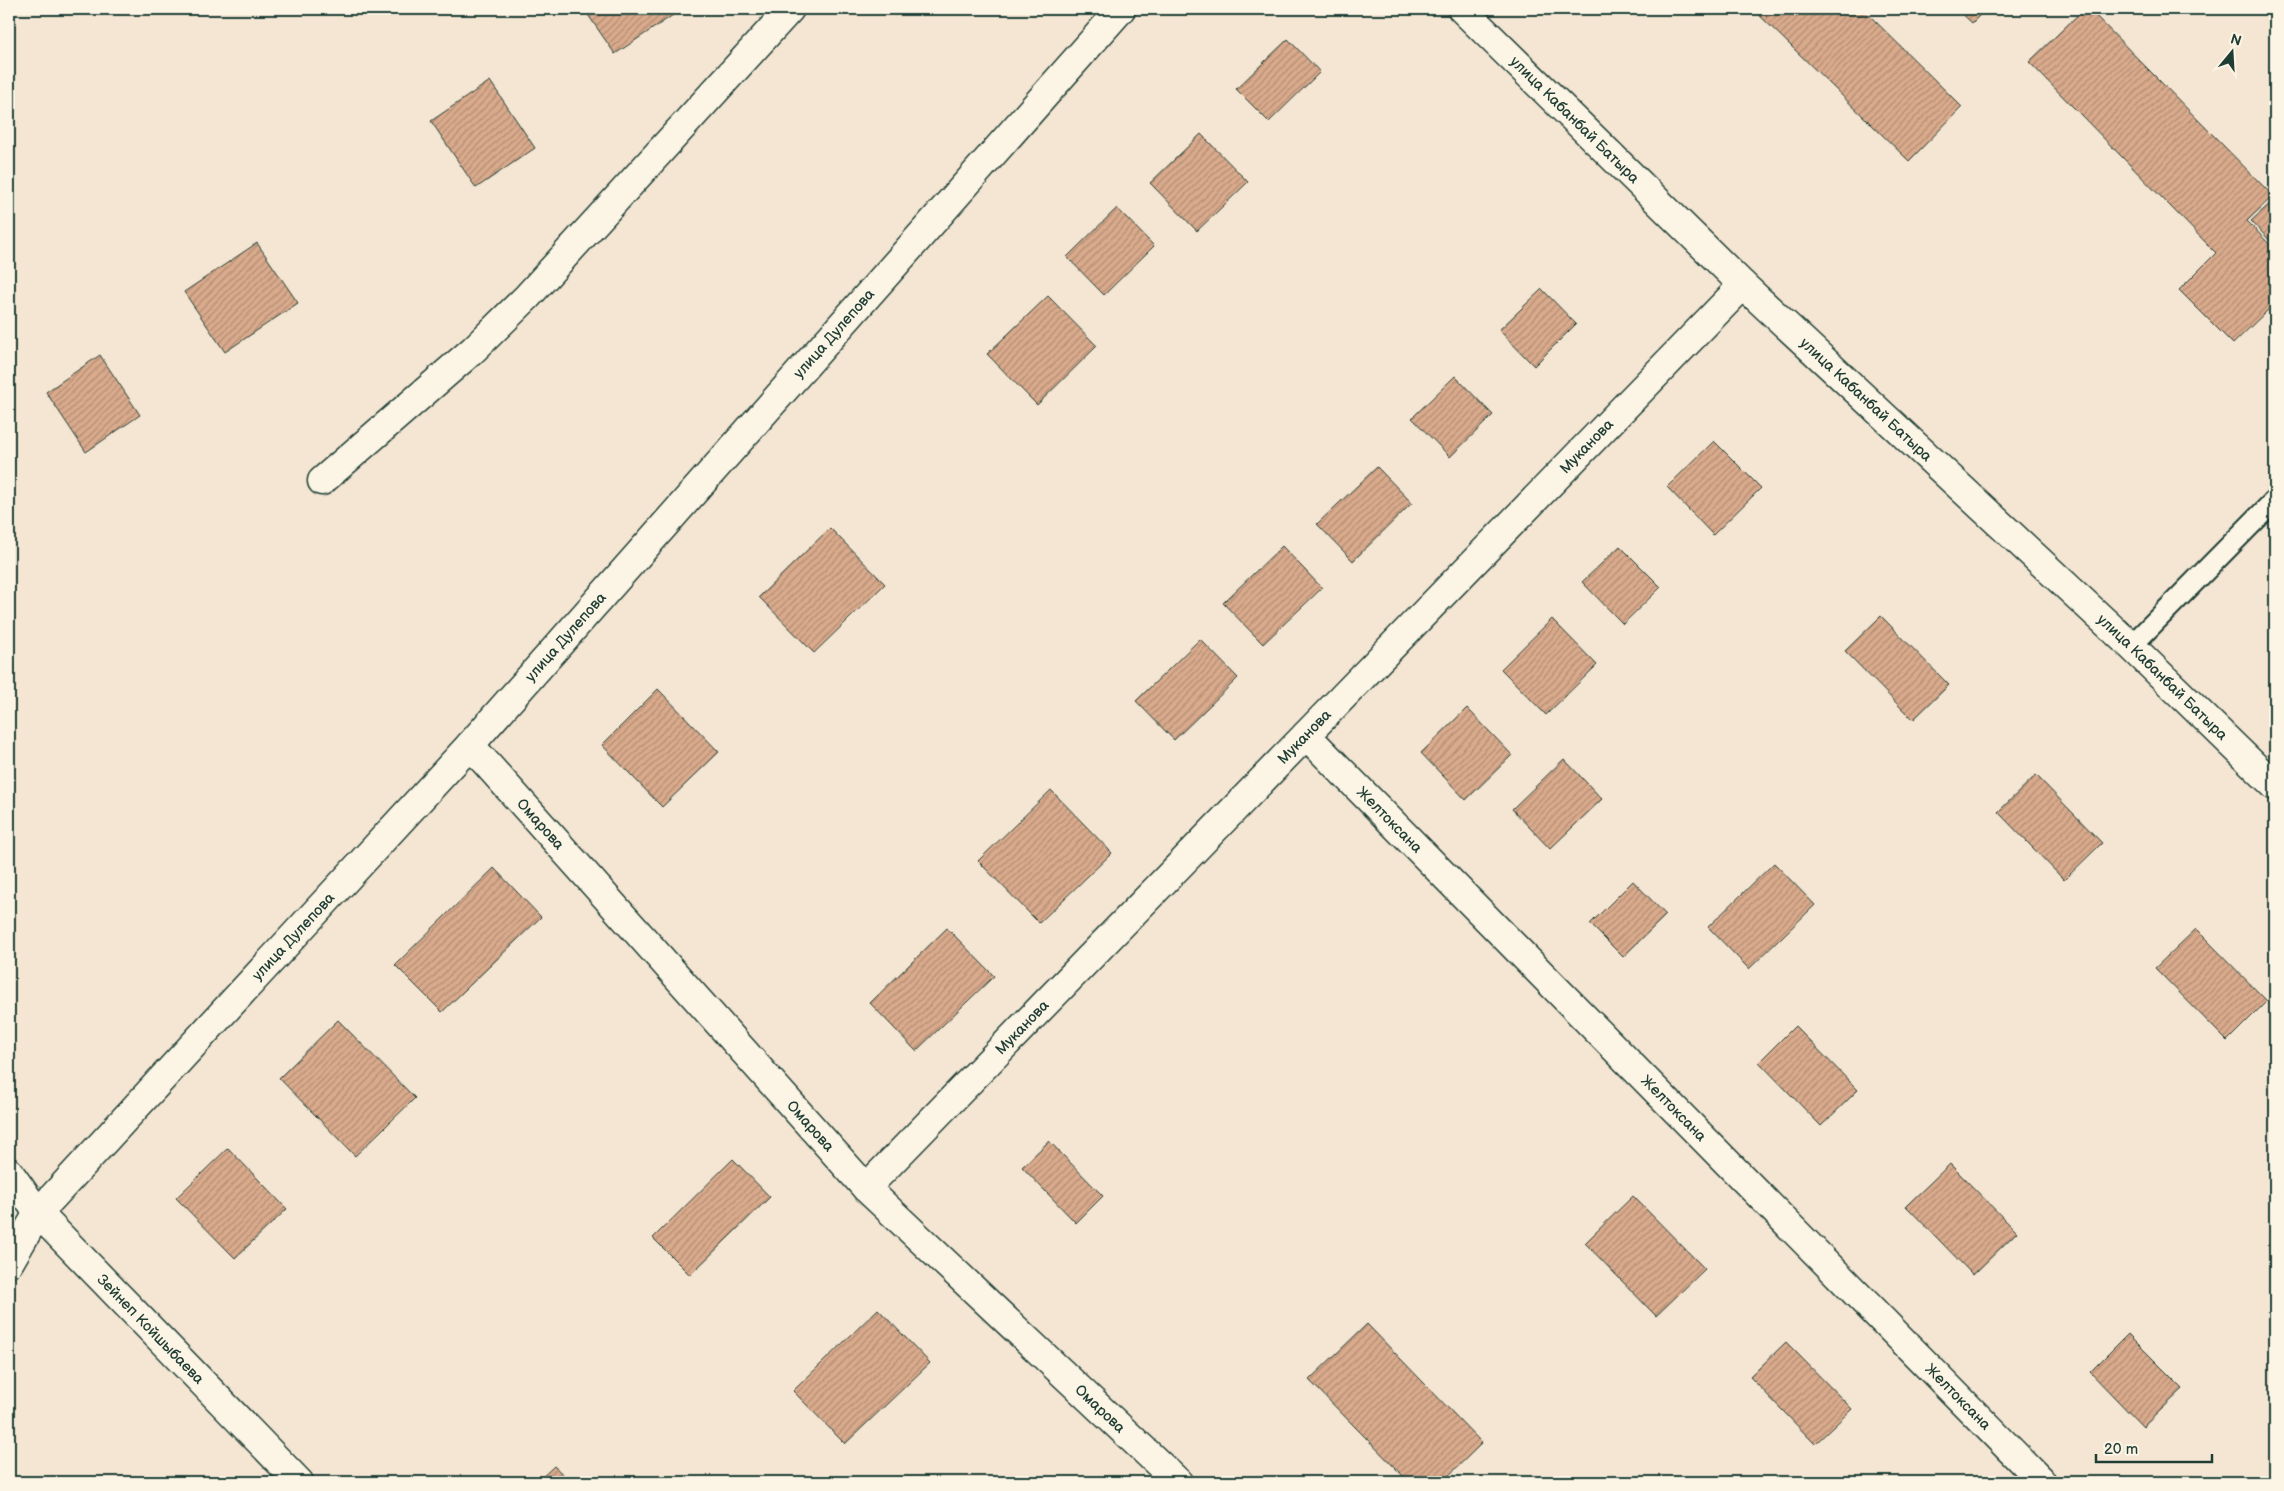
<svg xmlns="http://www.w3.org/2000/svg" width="2284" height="1491" viewBox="0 0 2284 1491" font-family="'Balsamiq Sans',sans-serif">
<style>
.building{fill:url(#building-hatch);stroke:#1f3d34}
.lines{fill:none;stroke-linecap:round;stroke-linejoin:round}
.lane-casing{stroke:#1f3d34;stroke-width:24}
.street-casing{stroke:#1f3d34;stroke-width:31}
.secondary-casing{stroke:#1f3d34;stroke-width:31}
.lane{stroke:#fcf5e5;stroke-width:20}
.street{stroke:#fcf5e5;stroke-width:28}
.secondary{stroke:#fcf5e5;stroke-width:28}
.labels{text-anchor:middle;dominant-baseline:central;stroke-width:4;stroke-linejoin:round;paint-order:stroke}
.street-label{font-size:15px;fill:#1f3d34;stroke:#fcf5e5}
</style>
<defs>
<pattern id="building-hatch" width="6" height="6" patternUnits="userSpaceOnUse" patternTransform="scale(1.25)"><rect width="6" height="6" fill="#daaa8c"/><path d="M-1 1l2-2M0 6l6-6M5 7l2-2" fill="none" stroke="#b08c73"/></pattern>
</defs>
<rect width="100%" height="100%" fill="#f5e6d3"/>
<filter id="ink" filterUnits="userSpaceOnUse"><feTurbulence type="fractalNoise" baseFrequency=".02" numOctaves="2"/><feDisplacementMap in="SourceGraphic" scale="10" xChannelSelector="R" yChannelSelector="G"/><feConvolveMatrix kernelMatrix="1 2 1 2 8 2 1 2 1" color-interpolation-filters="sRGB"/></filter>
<g filter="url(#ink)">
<g class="building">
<path d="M584,9H682L615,54Z"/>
<path d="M1753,9H1863L1962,107L1909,161Z"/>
<path d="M1957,9H1986L1972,23Z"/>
<path d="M2084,9H2089L2273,196L2247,221L2275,250V303L2233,344L2179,290L2216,253L2029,62Z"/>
<path d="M1288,39L1320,72L1269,122L1236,89Z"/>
<path d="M490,81L535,148L476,188L431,121Z"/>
<path d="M1201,134L1248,182L1197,231L1150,183Z"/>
<path d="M2275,199V246L2251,221Z"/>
<path d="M1117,208L1154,246L1104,295L1067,257Z"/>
<path d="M257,243L298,303L225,352L184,292Z"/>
<path d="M1542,289L1576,324L1534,366L1499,330Z"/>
<path d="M1048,296L1097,346L1037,405L987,354Z"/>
<path d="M100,355L140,415L86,452L46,392Z"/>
<path d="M1455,376L1493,415L1450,457L1412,418Z"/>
<path d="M1714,441L1761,488L1713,535L1667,487Z"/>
<path d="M1377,467L1412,503L1353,561L1317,524Z"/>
<path d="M830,528L885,584L814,653L759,597Z"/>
<path d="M1282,546L1322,588L1263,644L1223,603Z"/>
<path d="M1620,546L1661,587L1623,624L1582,582Z"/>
<path d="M1881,616L1949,685L1913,720L1845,651Z"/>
<path d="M1552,619L1597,665L1546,715L1501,669Z"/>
<path d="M1200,639L1238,678L1174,740L1136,701Z"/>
<path d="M658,689L719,752L662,807L602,745Z"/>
<path d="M1467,708L1512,755L1466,800L1421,753Z"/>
<path d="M1564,759L1602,799L1550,849L1512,809Z"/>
<path d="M2036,775L2102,843L2064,880L1998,812Z"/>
<path d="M1051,790L1112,853L1039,923L978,861Z"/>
<path d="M1774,863L1815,905L1749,969L1708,927Z"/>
<path d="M494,868L541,917L442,1012L395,965Z"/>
<path d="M1633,881L1666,915L1623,957L1590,924Z"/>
<path d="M947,928L994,976L916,1051L870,1003Z"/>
<path d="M2196,929L2267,1001L2227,1041L2155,968Z"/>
<path d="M338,1020L415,1098L355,1156L279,1078Z"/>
<path d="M1795,1026L1858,1090L1821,1126L1759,1062Z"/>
<path d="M1049,1141L1103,1196L1076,1223L1022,1167Z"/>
<path d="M228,1148L287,1209L235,1258L176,1198Z"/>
<path d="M733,1159L770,1197L690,1275L653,1238Z"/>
<path d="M1950,1164L2017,1232L1973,1275L1906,1206Z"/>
<path d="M1633,1196L1705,1269L1656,1316L1585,1243Z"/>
<path d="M878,1309L930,1363L845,1444L793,1391Z"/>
<path d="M1367,1324L1482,1443L1442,1482H1409L1309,1380Z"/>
<path d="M2128,1334L2183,1389L2143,1427L2090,1372Z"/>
<path d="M1786,1342L1852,1409L1815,1444L1750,1377Z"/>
<path d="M554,1466L571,1482H537Z"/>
</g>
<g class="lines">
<defs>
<path id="lane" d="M2131,646L2275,500"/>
<g id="street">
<path d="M322,481L473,350L527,297L790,9"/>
<path id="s1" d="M1306,735L2042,1482"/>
<path id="s2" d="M470,745L866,1188L1178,1482"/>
<path id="s3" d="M9,1172L38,1213L299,1482"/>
<path id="s4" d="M866,1188L1743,285"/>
</g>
<g id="secondary">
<path id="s5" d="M1462,9L1743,285L2131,646L2275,786"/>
<path id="s6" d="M9,1263L38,1213L470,745L1121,9"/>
</g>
</defs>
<use href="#lane" class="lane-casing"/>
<use href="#street" class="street-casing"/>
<use href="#secondary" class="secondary-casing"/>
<use href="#lane" class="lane"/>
<use href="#street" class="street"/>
<use href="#secondary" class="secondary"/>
</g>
</g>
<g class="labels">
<g class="street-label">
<text stroke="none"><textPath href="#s5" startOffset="158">улица Кабанбай Батыра</textPath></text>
<text stroke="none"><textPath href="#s6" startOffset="1244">улица Дулепова</textPath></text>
<text stroke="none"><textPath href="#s5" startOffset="562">улица Кабанбай Батыра</textPath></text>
<text stroke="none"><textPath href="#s4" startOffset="1034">Муканова</textPath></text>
<text stroke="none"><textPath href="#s6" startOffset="839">улица Дулепова</textPath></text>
<text stroke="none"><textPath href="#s5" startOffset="968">улица Кабанбай Батыра</textPath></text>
<text stroke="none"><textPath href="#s4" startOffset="629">Муканова</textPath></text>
<text stroke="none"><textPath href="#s1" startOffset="119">Желтоксана</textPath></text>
<text stroke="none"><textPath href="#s2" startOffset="106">Омарова</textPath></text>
<text stroke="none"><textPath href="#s6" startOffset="434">улица Дулепова</textPath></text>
<text stroke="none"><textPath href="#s4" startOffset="224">Муканова</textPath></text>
<text stroke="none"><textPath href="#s1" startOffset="524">Желтоксана</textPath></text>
<text stroke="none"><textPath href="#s2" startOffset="511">Омарова</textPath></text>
<text stroke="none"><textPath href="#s3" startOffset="212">Зейнеп Койшыбаева</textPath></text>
<text stroke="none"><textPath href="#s1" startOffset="929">Желтоксана</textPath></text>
<text stroke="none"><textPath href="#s2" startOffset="916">Омарова</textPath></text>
</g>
</g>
<rect width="2284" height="1491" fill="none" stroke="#fcf5e5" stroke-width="30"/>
<rect x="15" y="15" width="2254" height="1461" fill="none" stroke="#1f3d34" stroke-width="2" filter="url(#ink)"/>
<g transform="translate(2232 52) rotate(18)" stroke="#fcf5e5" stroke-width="4" paint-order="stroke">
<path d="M0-4L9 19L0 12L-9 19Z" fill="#1f3d34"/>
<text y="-8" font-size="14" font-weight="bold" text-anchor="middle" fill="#1f3d34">N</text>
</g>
<path d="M2096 1454v8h116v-8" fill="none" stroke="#1f3d34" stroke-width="2.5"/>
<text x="2104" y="1454" font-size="15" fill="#1f3d34" stroke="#fcf5e5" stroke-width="4" paint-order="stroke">20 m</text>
</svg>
